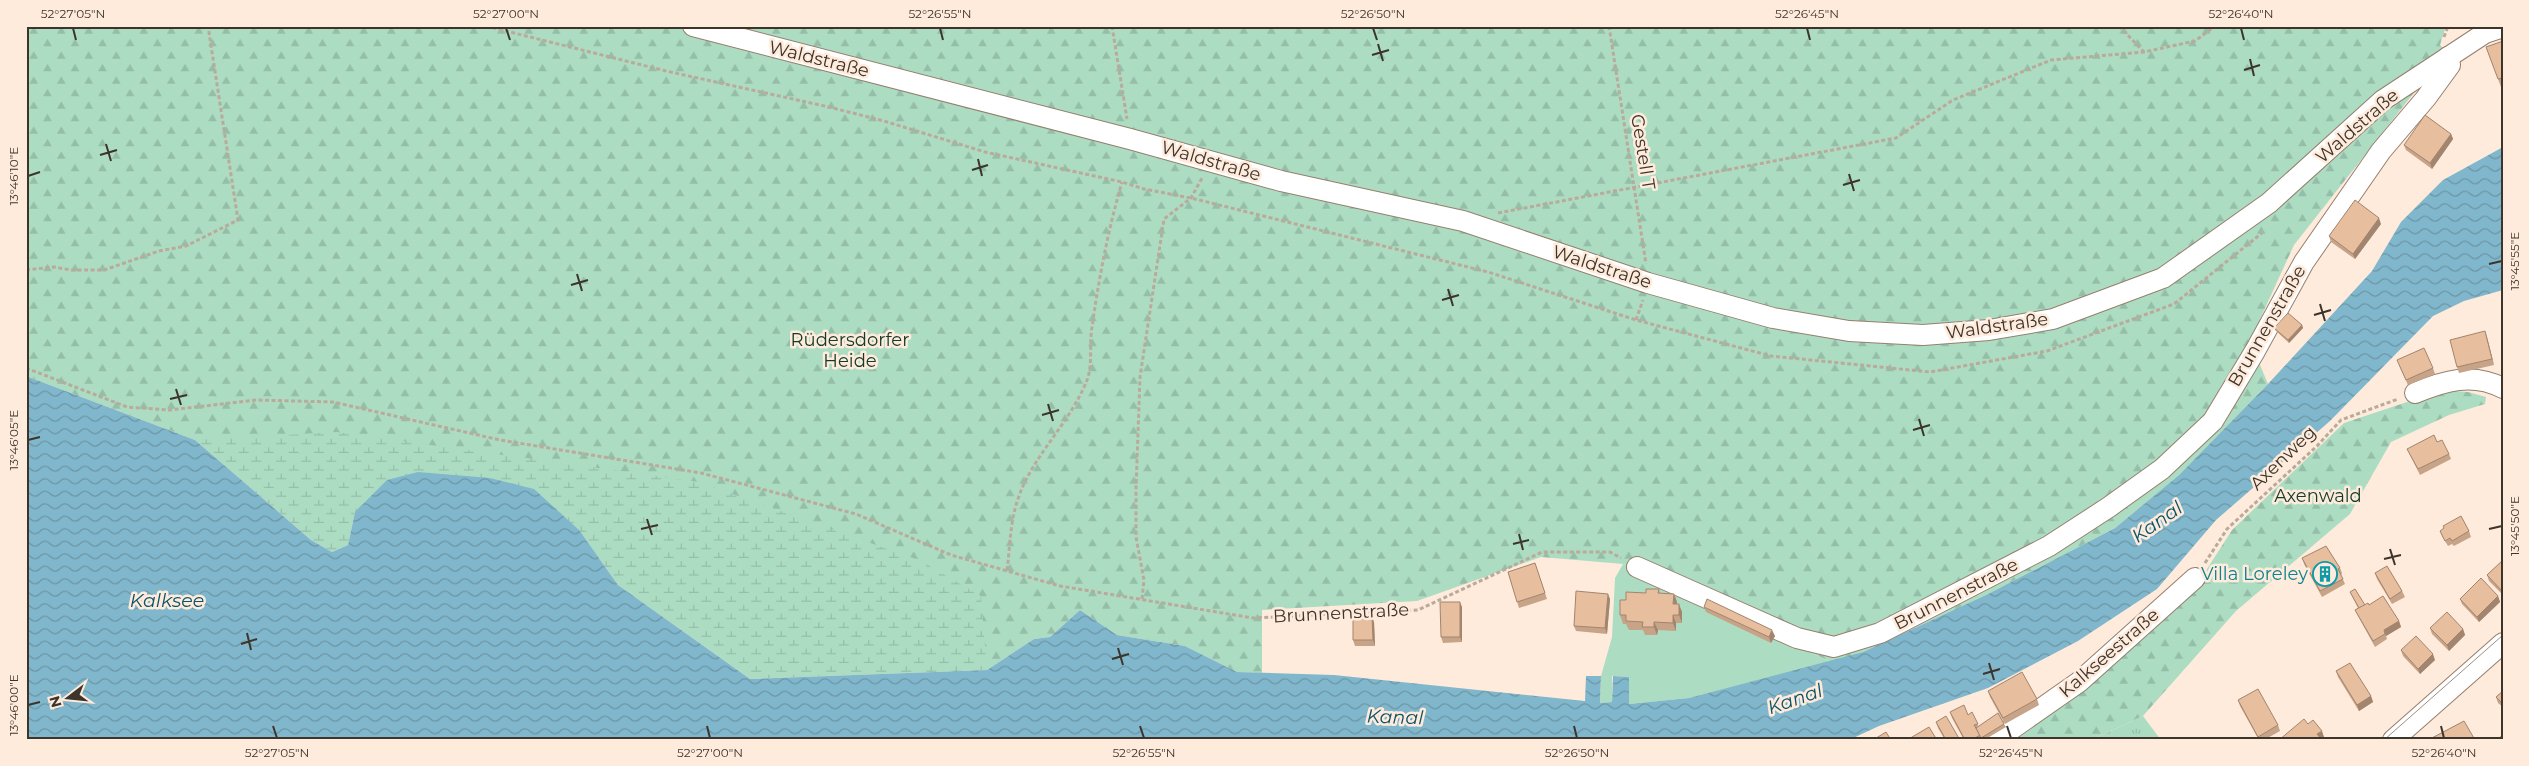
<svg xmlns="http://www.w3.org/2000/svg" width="2529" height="766" viewBox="0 0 2529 766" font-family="Montserrat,sans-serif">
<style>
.grass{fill:url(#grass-tufts)}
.forest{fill:url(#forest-firs)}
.wetland{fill:url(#wetland-marsh)}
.green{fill:#acddc3}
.water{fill:url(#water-waves)}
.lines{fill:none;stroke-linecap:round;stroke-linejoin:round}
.minor-casing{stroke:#967f6d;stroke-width:22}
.path{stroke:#baaa9c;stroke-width:3;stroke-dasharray:4 2.5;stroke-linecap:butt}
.minor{stroke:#fff;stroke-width:20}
.tram{stroke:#9e8f83;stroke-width:1}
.wall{fill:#c7a388}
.shaded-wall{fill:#a2856f}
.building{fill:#e7be9e;stroke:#a2856f}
.ticks{fill:none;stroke:#3d342c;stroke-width:2}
.labels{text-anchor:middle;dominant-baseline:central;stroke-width:5;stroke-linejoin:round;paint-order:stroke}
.street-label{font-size:18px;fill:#3d342c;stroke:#ffebdb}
.park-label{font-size:18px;fill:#123b29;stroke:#ffebdb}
.culture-label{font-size:18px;fill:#0d838f;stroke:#ffebdb;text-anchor:end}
.water-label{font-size:19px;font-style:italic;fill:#0a546a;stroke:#ffebdb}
.neatline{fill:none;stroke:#3d342c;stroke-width:2}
.ticks-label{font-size:12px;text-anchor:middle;fill:#3d342c}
</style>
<defs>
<pattern id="grass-tufts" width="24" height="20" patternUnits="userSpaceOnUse" patternTransform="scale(1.25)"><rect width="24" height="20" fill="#acddc3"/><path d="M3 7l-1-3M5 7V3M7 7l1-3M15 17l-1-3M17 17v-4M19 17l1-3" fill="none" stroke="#95bea8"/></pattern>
<pattern id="forest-firs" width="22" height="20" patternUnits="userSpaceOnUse" patternTransform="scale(1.25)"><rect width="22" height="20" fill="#acddc3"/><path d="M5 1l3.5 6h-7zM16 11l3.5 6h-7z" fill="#95bea8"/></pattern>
<pattern id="wetland-marsh" width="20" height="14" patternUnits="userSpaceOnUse" patternTransform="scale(1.25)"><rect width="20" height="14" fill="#acddc3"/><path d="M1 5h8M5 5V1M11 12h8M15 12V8" fill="none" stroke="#95bea8"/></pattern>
<pattern id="water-waves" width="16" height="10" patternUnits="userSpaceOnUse" patternTransform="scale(1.25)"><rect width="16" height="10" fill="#81b7cc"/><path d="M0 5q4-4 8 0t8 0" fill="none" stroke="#6b96a6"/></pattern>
</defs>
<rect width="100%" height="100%" fill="#ffebdb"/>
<path class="grass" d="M2143,716L2161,740H2091Z"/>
<g class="forest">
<path d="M26,26H2446L2440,45L2446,52L2294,245L2250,341L2268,384L2179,475L2115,528L1988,594L1863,652L1831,662L1623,564L1541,557L1417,601L1262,610V673L1237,672L1185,646L1117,635L1080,610L1050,637L1034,639L987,670L195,440L26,376Z"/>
<path d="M2443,390L2468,392L2486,397L2485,404L2449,415L2391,442L2350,514L2236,611L2143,716L2091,740H2009L2198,583L2232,530L2344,423Z"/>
</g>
<path class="wetland" d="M337,432L699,482L921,561L981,596L987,670L750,679L618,585L579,530L355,512L348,545L332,552L311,540L195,440Z"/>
<path class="green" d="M1623,564L1831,662L1689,698L1629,704V677L1612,676V702L1600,703L1601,676L1612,637L1615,578Z"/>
<path class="water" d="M2503,147V290L2464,301L2433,316L2330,421L2216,520L2157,589L2078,641L1988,688L1879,726L1849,740H26V376L195,440L311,540L332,552L348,545L355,512L387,480L418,472L490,478L534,489L579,530L618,585L750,679L987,670L1034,639L1050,637L1080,610L1117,635L1185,646L1237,672L1334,675L1585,701L1586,676H1601L1600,703L1612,702L1613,676L1629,677V704L1689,698L1863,652L1988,594L2115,528L2179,475L2268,384L2372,271L2401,222L2443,180Z"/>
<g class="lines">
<defs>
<g id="minor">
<path d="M693,26L1130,139L1281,181L1463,221L1648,283L1773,318L1849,331L1923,335L1989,330L2053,319L2163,278L2269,203L2383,100L2485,33L2503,27"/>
<path d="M2415,393C2444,381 2472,372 2503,388"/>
<path d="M1637,567L1797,638L1834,647L1880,633L2049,546L2109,507L2162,469L2213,421L2255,351L2304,262L2381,151L2426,98L2450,65L2448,57"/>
<path d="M1996,740L2079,682L2195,578"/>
<path d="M2393,740L2503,643"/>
</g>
</defs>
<use href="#minor" class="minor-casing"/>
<g class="path">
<path d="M486,26L666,71L829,107L884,121L985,152L1122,182L1144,189L1191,198L1488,272L1636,320L1771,356L1930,372L2047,351L2174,304L2262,233"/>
<path d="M1112,26L1127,119"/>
<path d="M1609,26L1646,264"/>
<path d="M2119,26L2144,52"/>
<path d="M2444,37L2448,26"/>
<path d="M1498,213L1896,138L1953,100L2051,60L2144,52L2195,41L2215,26"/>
<path d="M26,270L54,267L71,270H104L159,251L186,246L238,220L208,26"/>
<path d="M1636,320L1643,300"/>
<path d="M26,368L127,407L169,410L256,400L333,402L500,440L701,473L856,514L951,555L1060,586L1253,618L1418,610L1542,552H1610L1621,558"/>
<path d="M2205,563L2227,529L2317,446L2341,420L2398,399"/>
<path d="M1007,570C1010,548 1010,523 1017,502C1030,458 1070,424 1087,380C1093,365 1089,344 1092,327C1099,278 1108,230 1122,182"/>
<path d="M1142,599L1144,580L1136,537V489L1140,377L1164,219L1191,198L1202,178"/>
</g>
<use href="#minor" class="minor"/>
<path class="tram" d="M2384,740L2503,635"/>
</g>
<g class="wall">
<path d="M2503,41V87H2501L2486,47Z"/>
<path d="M2451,134L2453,139L2432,169L2406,150L2404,145Z"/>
<path d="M2381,224L2355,259L2331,242L2329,236Z"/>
<path d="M2302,325L2303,328L2289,343L2276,331L2274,328Z"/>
<path d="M2485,331L2494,365L2459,373L2457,367Z"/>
<path d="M2399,365L2433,368L2435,374L2408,385Z"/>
<path d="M2437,442L2449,454L2451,459L2420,475L2407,449Z"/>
<path d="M2440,531H2469L2471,537L2454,546L2452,544L2448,546L2442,536Z"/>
<path d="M2302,558L2340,568L2342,573L2341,575L2345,584L2322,597L2304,564Z"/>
<path d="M2503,560V595L2489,581L2487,575Z"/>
<path d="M1535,563L1547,599L1519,608L1508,572Z"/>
<path d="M2375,573L2402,591L2405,597L2392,604L2377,579Z"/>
<path d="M1659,589L1660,593L1674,594L1677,602V604L1682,612V623H1676V631L1658,630L1657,635H1645L1643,630H1629L1626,624H1623L1620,615L1626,600Z"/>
<path d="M2350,592L2365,605H2369L2399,621L2401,627L2386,636L2387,639L2375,647L2358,616L2355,610L2358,608Z"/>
<path d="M2498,596L2500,602L2479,622L2462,604L2460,599Z"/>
<path d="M1610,599L1607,634L1576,631L1574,626Z"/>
<path d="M1462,607V642L1443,643L1441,637Z"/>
<path d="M1704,607L1775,636L1771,643L1706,612Z"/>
<path d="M1374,622L1375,646H1355L1353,640Z"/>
<path d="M2430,628L2463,629L2465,635L2449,651L2432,634Z"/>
<path d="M2401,650L2435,660L2420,674L2403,656Z"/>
<path d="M2336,671L2371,696L2373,702L2359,711L2338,677Z"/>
<path d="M1988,691L2037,699L2039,705L2005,724L1990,697Z"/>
<path d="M2503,691V707L2498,703L2496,697Z"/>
<path d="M2238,700L2278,725L2280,731L2264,740H2259L2240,706Z"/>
<path d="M1950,712L1968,715L1972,712L1978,726L2004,724L2006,727L1984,740H1964L1952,718Z"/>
<path d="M1936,722L1960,740H1945L1938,728Z"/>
</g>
<g class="shaded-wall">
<path d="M2451,134L2453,139L2432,169L2430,163Z"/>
<path d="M2379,218L2381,224L2355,259L2353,254Z"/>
<path d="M2302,325L2303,328L2289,343L2288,340Z"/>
<path d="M2485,331L2487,337L2494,365L2492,359Z"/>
<path d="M1608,594L1610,599L1607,634L1605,628Z"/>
<path d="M1674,594L1677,602L1676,612L1673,604Z"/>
<path d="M2498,596L2500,602L2479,622L2477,617Z"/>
<path d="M1460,602L1462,607V642L1460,637Z"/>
<path d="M1679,604L1682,612V623L1679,615Z"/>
<path d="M1673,615L1676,623V631L1673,623Z"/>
<path d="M1372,616L1374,622L1375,646L1373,640Z"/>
<path d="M2399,621L2401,627L2386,636L2384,630Z"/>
<path d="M1654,622L1658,630L1657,635L1654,627Z"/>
<path d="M2463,629L2465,635L2449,651L2447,645Z"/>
<path d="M1772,630L1775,636L1771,643L1769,637Z"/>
<path d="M2433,654L2435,660L2420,674L2418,669Z"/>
<path d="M2371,696L2373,702L2359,711L2357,705Z"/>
<path d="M2322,731L2325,740H2319L2317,734Z"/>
</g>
<g class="building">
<path d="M2503,41V78L2498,79L2486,47Z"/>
<path d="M2425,115L2451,134L2430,163L2404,145Z"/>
<path d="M2355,200L2379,218L2353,254L2329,236Z"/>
<path d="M2288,313L2302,325L2288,340L2274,328Z"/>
<path d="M2485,331L2492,359L2457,367L2450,340Z"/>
<path d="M2424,348L2433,368L2406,380L2397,360Z"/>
<path d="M2434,435L2437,442L2442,440L2449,454L2418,469L2407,449Z"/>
<path d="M2461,516L2469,531L2452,541L2450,538L2445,541L2440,531L2444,528L2443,526Z"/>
<path d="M2326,546L2340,568L2338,569L2343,579L2320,591L2302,558Z"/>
<path d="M2503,560V592L2487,575Z"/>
<path d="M1535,563L1545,593L1517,602L1508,572Z"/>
<path d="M2387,566L2402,591L2390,599L2375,573Z"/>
<path d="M2481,578L2498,596L2477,617L2460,599Z"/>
<path d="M1646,589H1659L1658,593L1674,594L1673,604H1679V615H1673V623L1654,622V627H1642L1643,622L1626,621V615H1620V600H1626V592L1646,593Z"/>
<path d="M2355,589L2365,605L2359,608L2350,592Z"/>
<path d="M1576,591L1608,594L1605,628L1574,626Z"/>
<path d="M2383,596L2399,621L2384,630L2385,634L2373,641L2355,610L2368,603L2369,605Z"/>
<path d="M1707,599L1772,630L1769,637L1704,607Z"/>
<path d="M1440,602H1460V637H1441Z"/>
<path d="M2447,612L2463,629L2447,645L2430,628Z"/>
<path d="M1353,616H1372L1373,640H1353Z"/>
<path d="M2416,636L2433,654L2418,669L2401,650Z"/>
<path d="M2350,663L2371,696L2357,705L2336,671Z"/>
<path d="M2022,672L2037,699L2003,718L1988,691Z"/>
<path d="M2258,689L2278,725L2258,737L2238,700Z"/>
<path d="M2503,691V704L2496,697Z"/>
<path d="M1964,705L1968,715L1972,712L1978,724L1974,725L1980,735L1972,740H1965L1950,712Z"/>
<path d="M1998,713L2004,724L1981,738L1976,728Z"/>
<path d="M1946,716L1960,740H1946L1936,722Z"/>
<path d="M2304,719L2308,724L2313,720L2322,731L2317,734L2322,740H2279Z"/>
<path d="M2464,721L2475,740H2431L2430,739Z"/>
<path d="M1929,727L1937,740H1907Z"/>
<path d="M1886,732L1891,740H1873Z"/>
<path d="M2502,736L2503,740H2495Z"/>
</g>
<path class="ticks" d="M73,28L76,40M506,28L510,40M940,28L943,40M1373,28L1377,40M1807,28L1810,40M2241,28L2244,40M1378,44L1383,61M1372,55L1389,50M2250,59L2254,76M2244,70L2260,65M106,144L111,161M100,155L117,150M978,159L982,176M972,170L988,165M1849,174L1854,191M28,176L40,172M1843,185L1860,180M2489,264L2502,261M577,274L582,291M571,285L588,280M1448,289L1453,306M1442,300L1459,295M2320,304L2325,321M2314,315L2331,310M176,389L181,405M170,399L187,395M1048,404L1053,421M1042,415L1059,410M1919,419L1924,436M1913,430L1930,425M28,440L40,437M647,519L652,535M641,529L658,525M2489,529L2502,526M1519,534L1523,550M1513,544L1529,540M2390,549L2395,565M2384,559L2401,555M247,633L251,650M241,644L257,639M1118,648L1123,665M1112,659L1129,654M1989,663L1994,680M1983,674L2000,669M28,705L40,702M273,726L277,738M707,726L710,738M1140,726L1144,738M1574,726L1577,738M2007,726L2011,738M2441,726L2444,738"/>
<defs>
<symbol id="building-ring" viewBox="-11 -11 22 22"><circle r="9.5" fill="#ffebdb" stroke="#0f9aa8" stroke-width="1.5"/><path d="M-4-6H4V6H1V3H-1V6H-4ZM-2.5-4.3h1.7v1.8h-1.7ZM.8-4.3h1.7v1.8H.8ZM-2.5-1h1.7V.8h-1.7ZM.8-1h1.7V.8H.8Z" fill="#0f9aa8"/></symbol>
</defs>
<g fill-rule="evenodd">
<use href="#building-ring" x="2311" y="560" width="28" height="28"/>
</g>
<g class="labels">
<g class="street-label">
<text transform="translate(819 59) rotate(14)">Waldstraße</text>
<text transform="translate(2357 126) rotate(-41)">Waldstraße</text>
<text transform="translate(1643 152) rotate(81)">Gestell T</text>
<text transform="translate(1211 161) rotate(16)">Waldstraße</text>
<text transform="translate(1602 267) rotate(18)">Waldstraße</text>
<text transform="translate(1997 326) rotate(-8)">Waldstraße</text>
<text transform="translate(2267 326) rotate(-60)">Brunnenstraße</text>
<text transform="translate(2283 458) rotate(-44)">Axenweg</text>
<text transform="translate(1956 594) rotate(-27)">Brunnenstraße</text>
<text transform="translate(1341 613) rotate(-3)">Brunnenstraße</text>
<text transform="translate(2109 653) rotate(-41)">Kalkseestraße</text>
</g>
<g class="park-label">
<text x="850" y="340">Rüdersdorfer<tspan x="850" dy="21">Heide</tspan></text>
<text x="2318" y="496">Axenwald</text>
</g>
<g class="culture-label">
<text x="2308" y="574">Villa Loreley</text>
</g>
<g class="water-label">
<text transform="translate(2157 522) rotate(-35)">Kanal</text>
<text x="167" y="600">Kalksee</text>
<text transform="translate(1795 699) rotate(-19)">Kanal</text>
<text transform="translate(1395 717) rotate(2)">Kanal</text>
</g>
</g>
<rect width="2529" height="766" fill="none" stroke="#ffebdb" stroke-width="55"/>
<g transform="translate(68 698) rotate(254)" stroke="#ffebdb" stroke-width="4" paint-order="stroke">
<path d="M0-4L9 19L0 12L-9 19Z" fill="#3d342c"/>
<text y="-8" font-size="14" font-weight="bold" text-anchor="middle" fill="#3d342c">N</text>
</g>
<rect x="28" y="28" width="2474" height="710" class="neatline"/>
<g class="ticks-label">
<text x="73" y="18">52°27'05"N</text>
<text x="506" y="18">52°27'00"N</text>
<text x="940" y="18">52°26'55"N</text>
<text x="1373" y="18">52°26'50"N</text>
<text x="1807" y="18">52°26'45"N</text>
<text x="2241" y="18">52°26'40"N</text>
<text transform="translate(14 176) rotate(-90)" y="4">13°46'10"E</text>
<text transform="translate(2515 261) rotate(-90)" y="4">13°45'55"E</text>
<text transform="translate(14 440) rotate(-90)" y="4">13°46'05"E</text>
<text transform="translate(2515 526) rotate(-90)" y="4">13°45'50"E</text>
<text transform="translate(14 705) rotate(-90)" y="4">13°46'00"E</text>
<text x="277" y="757">52°27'05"N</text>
<text x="710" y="757">52°27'00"N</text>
<text x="1144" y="757">52°26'55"N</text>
<text x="1577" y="757">52°26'50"N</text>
<text x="2011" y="757">52°26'45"N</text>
<text x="2444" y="757">52°26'40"N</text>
</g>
</svg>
